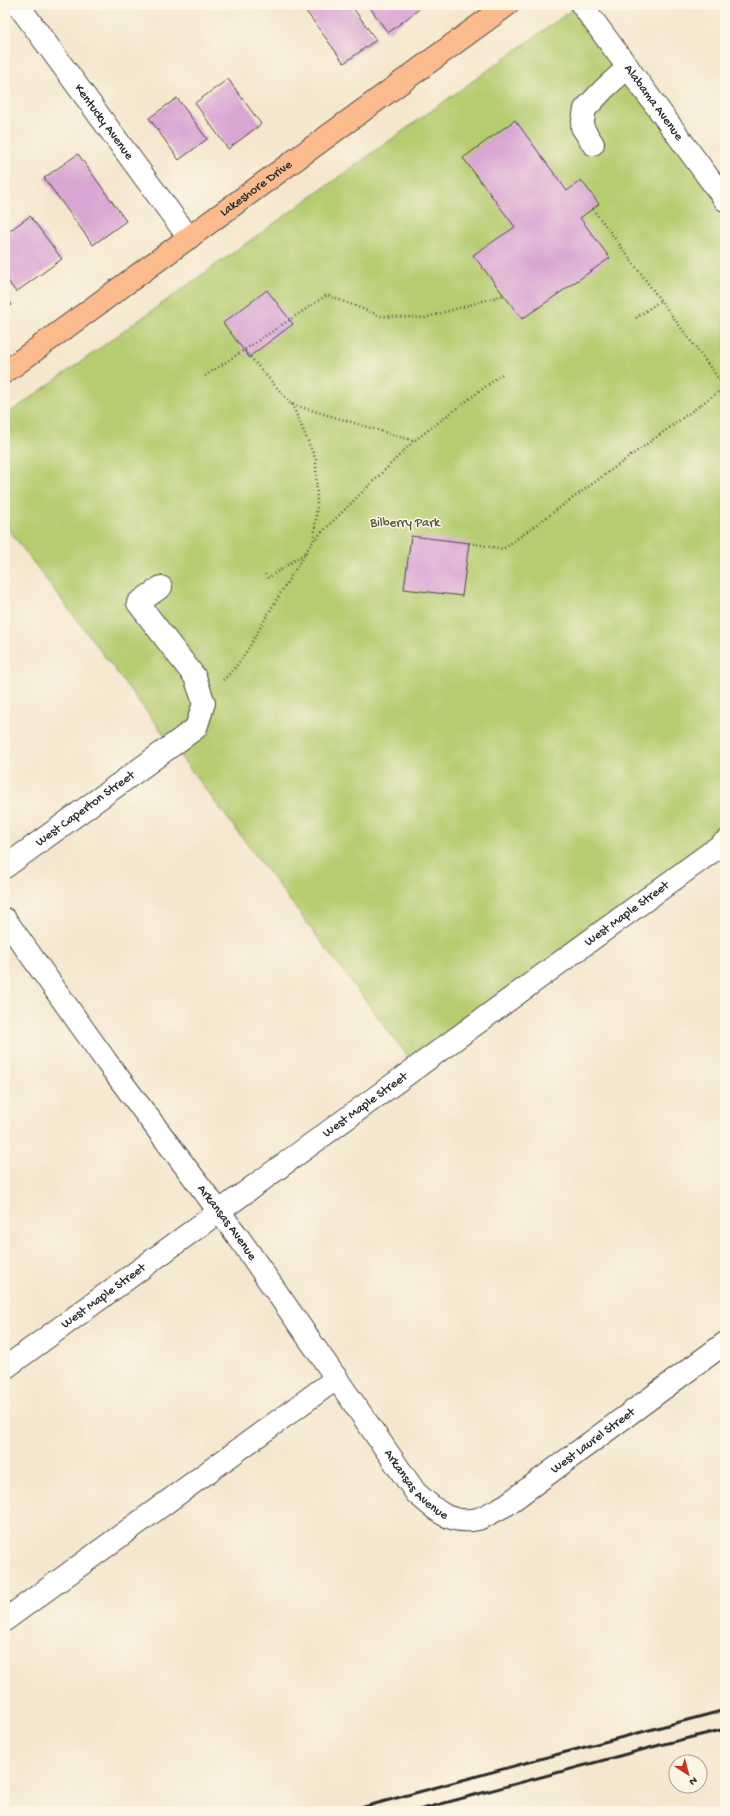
<svg xmlns="http://www.w3.org/2000/svg" width="730" height="1816" viewBox="0 0 730 1816" font-family="'Gochi Hand',sans-serif">
<style>
.green{fill:#b5cc70;stroke:#707c4e}
.building{fill:#d9a6d3}
.lines{fill:none;stroke-linecap:round;stroke-linejoin:round}
.minor-casing{stroke:#494743;stroke-width:24}
.major-casing{stroke:#494743;stroke-width:24}
.path{stroke:#494743;stroke-width:2.5;stroke-dasharray:1 3;stroke-linecap:butt}
.minor{stroke:#fff;stroke-width:22}
.major{stroke:#fbbb8d;stroke-width:22}
.rail{stroke:#2b2b2b;stroke-width:3}
.labels{text-anchor:middle;dominant-baseline:central;stroke-width:3;stroke-linejoin:round;paint-order:stroke}
.street-label{font-size:13px;fill:#2b2b2b;stroke:#fcf5e5}
.park-label{font-size:13px;fill:#545b40;stroke:#fcf5e5}
</style>
<rect width="100%" height="100%" fill="#fcf5e5"/>
<filter id="ink" filterUnits="userSpaceOnUse"><feTurbulence type="fractalNoise" baseFrequency=".025" numOctaves="2"/><feDisplacementMap in="SourceGraphic" scale="8" xChannelSelector="R" yChannelSelector="G"/><feConvolveMatrix kernelMatrix="1 2 1 2 8 2 1 2 1" color-interpolation-filters="sRGB"/></filter>
<filter id="wash" filterUnits="userSpaceOnUse"><feTurbulence type="fractalNoise" baseFrequency=".012" numOctaves="4" result="noise"/><feDisplacementMap in="SourceGraphic" scale="16" xChannelSelector="R" yChannelSelector="G"/><feGaussianBlur stdDeviation="0.9" result="paint"/><feColorMatrix in="noise" values="0 0 0 0 0 0 0 0 0 0 0 0 0 0 0 0 0 1.4 0 .05"/><feComposite in="paint" operator="in"/></filter>
<g filter="url(#wash)">
<rect width="100%" height="100%" fill="#f5e7ce"/>
<path class="green" d="M579,5L725,201V842L416,1067L5,525V416Z"/>
<g id="blocks">
<g class="building">
<path d="M306,5H351L376,40L344,63L303,7Z"/>
<path d="M368,5H416L419,9L388,33Z"/>
<path d="M228,79L261,124L228,149L195,103Z"/>
<path d="M177,98L207,139L179,160L149,118Z"/>
<path d="M515,120L567,191L581,180L599,204L580,218L610,258L522,319L473,255L515,227L463,158Z"/>
<path d="M78,154L126,221L93,245L44,178Z"/>
<path d="M30,216L62,259L16,292L5,277V234Z"/>
<path d="M267,290L293,324L249,357L223,323Z"/>
<path d="M5,295L12,305L5,311Z"/>
<path d="M411,536L469,543L462,596L404,589Z"/>
</g>
</g>
</g>
<g filter="url(#ink)">
<use href="#blocks" fill-opacity="0" stroke="#494743" stroke-width="1"/>
<g class="lines">
<defs>
<g id="minor">
<path id="s1" d="M18,5L189,238"/>
<path id="s2" d="M582,5L725,200"/>
<path d="M593,144L582,127L585,109L604,89L628,67"/>
<path id="s3" d="M5,867L196,728L204,703L195,677L138,603L161,587"/>
<path id="s4" d="M5,919L106,1061L239,1238L416,1493C436,1510 449,1525 478,1519C487,1516 498,1509 506,1505L725,1343"/>
<path id="s5" d="M5,1368L725,842"/>
<path d="M5,1620L337,1378"/>
</g>
<g id="major">
<path id="s6" d="M5,372L507,5"/>
</g>
</defs>
<use href="#minor" class="minor-casing"/>
<use href="#major" class="major-casing"/>
<g class="path">
<path d="M593,209L724,386"/>
<path d="M636,318L661,300"/>
<path d="M245,351L291,404L414,441L502,374"/>
<path d="M205,376L327,295L381,316L424,318L504,295"/>
<path d="M292,404L316,460L317,506L314,540L414,441"/>
<path d="M469,543L503,549L725,387"/>
<path d="M265,574L268,578L305,553"/>
<path d="M223,680C241,665 256,635 268,614C283,589 298,564 314,540"/>
</g>
<use href="#minor" class="minor"/>
<use href="#major" class="major"/>
<g class="rail">
<path d="M349,1811L536,1760L725,1710"/>
<path d="M415,1811L660,1745L725,1729"/>
</g>
</g>
</g>
<g class="labels">
<g class="street-label">
<text stroke="none"><textPath href="#s2" startOffset="121">Alabama Avenue</textPath></text>
<text stroke="none"><textPath href="#s1" startOffset="145">Kentucky Avenue</textPath></text>
<text stroke="none"><textPath href="#s6" startOffset="311">Lakeshore Drive</textPath></text>
<text stroke="none"><textPath href="#s3" startOffset="99">West Caperton Street</textPath></text>
<text stroke="none"><textPath href="#s5" startOffset="770">West Maple Street</textPath></text>
<text stroke="none"><textPath href="#s5" startOffset="446">West Maple Street</textPath></text>
<text stroke="none"><textPath href="#s4" startOffset="376">Arkansas Avenue</textPath></text>
<text stroke="none"><textPath href="#s5" startOffset="122">West Maple Street</textPath></text>
<text stroke="none"><textPath href="#s4" startOffset="916">West Laurel Street</textPath></text>
<text stroke="none"><textPath href="#s4" startOffset="700">Arkansas Avenue</textPath></text>
</g>
<g class="park-label">
<text x="405" y="523">Bilberry Park</text>
</g>
</g>
<rect width="730" height="1816" fill="none" stroke="#fcf5e5" stroke-width="20"/>
<g transform="translate(688 1774) rotate(144)"><circle r="19" fill="#fcf5e5" stroke="#a8a49b"/>
<path d="M0-3L7 15L0 10L-7 15Z" fill="#c8321e"/>
<text y="-6" font-size="11" font-weight="bold" text-anchor="middle" fill="#2b2b2b">N</text>
</g>
</svg>
